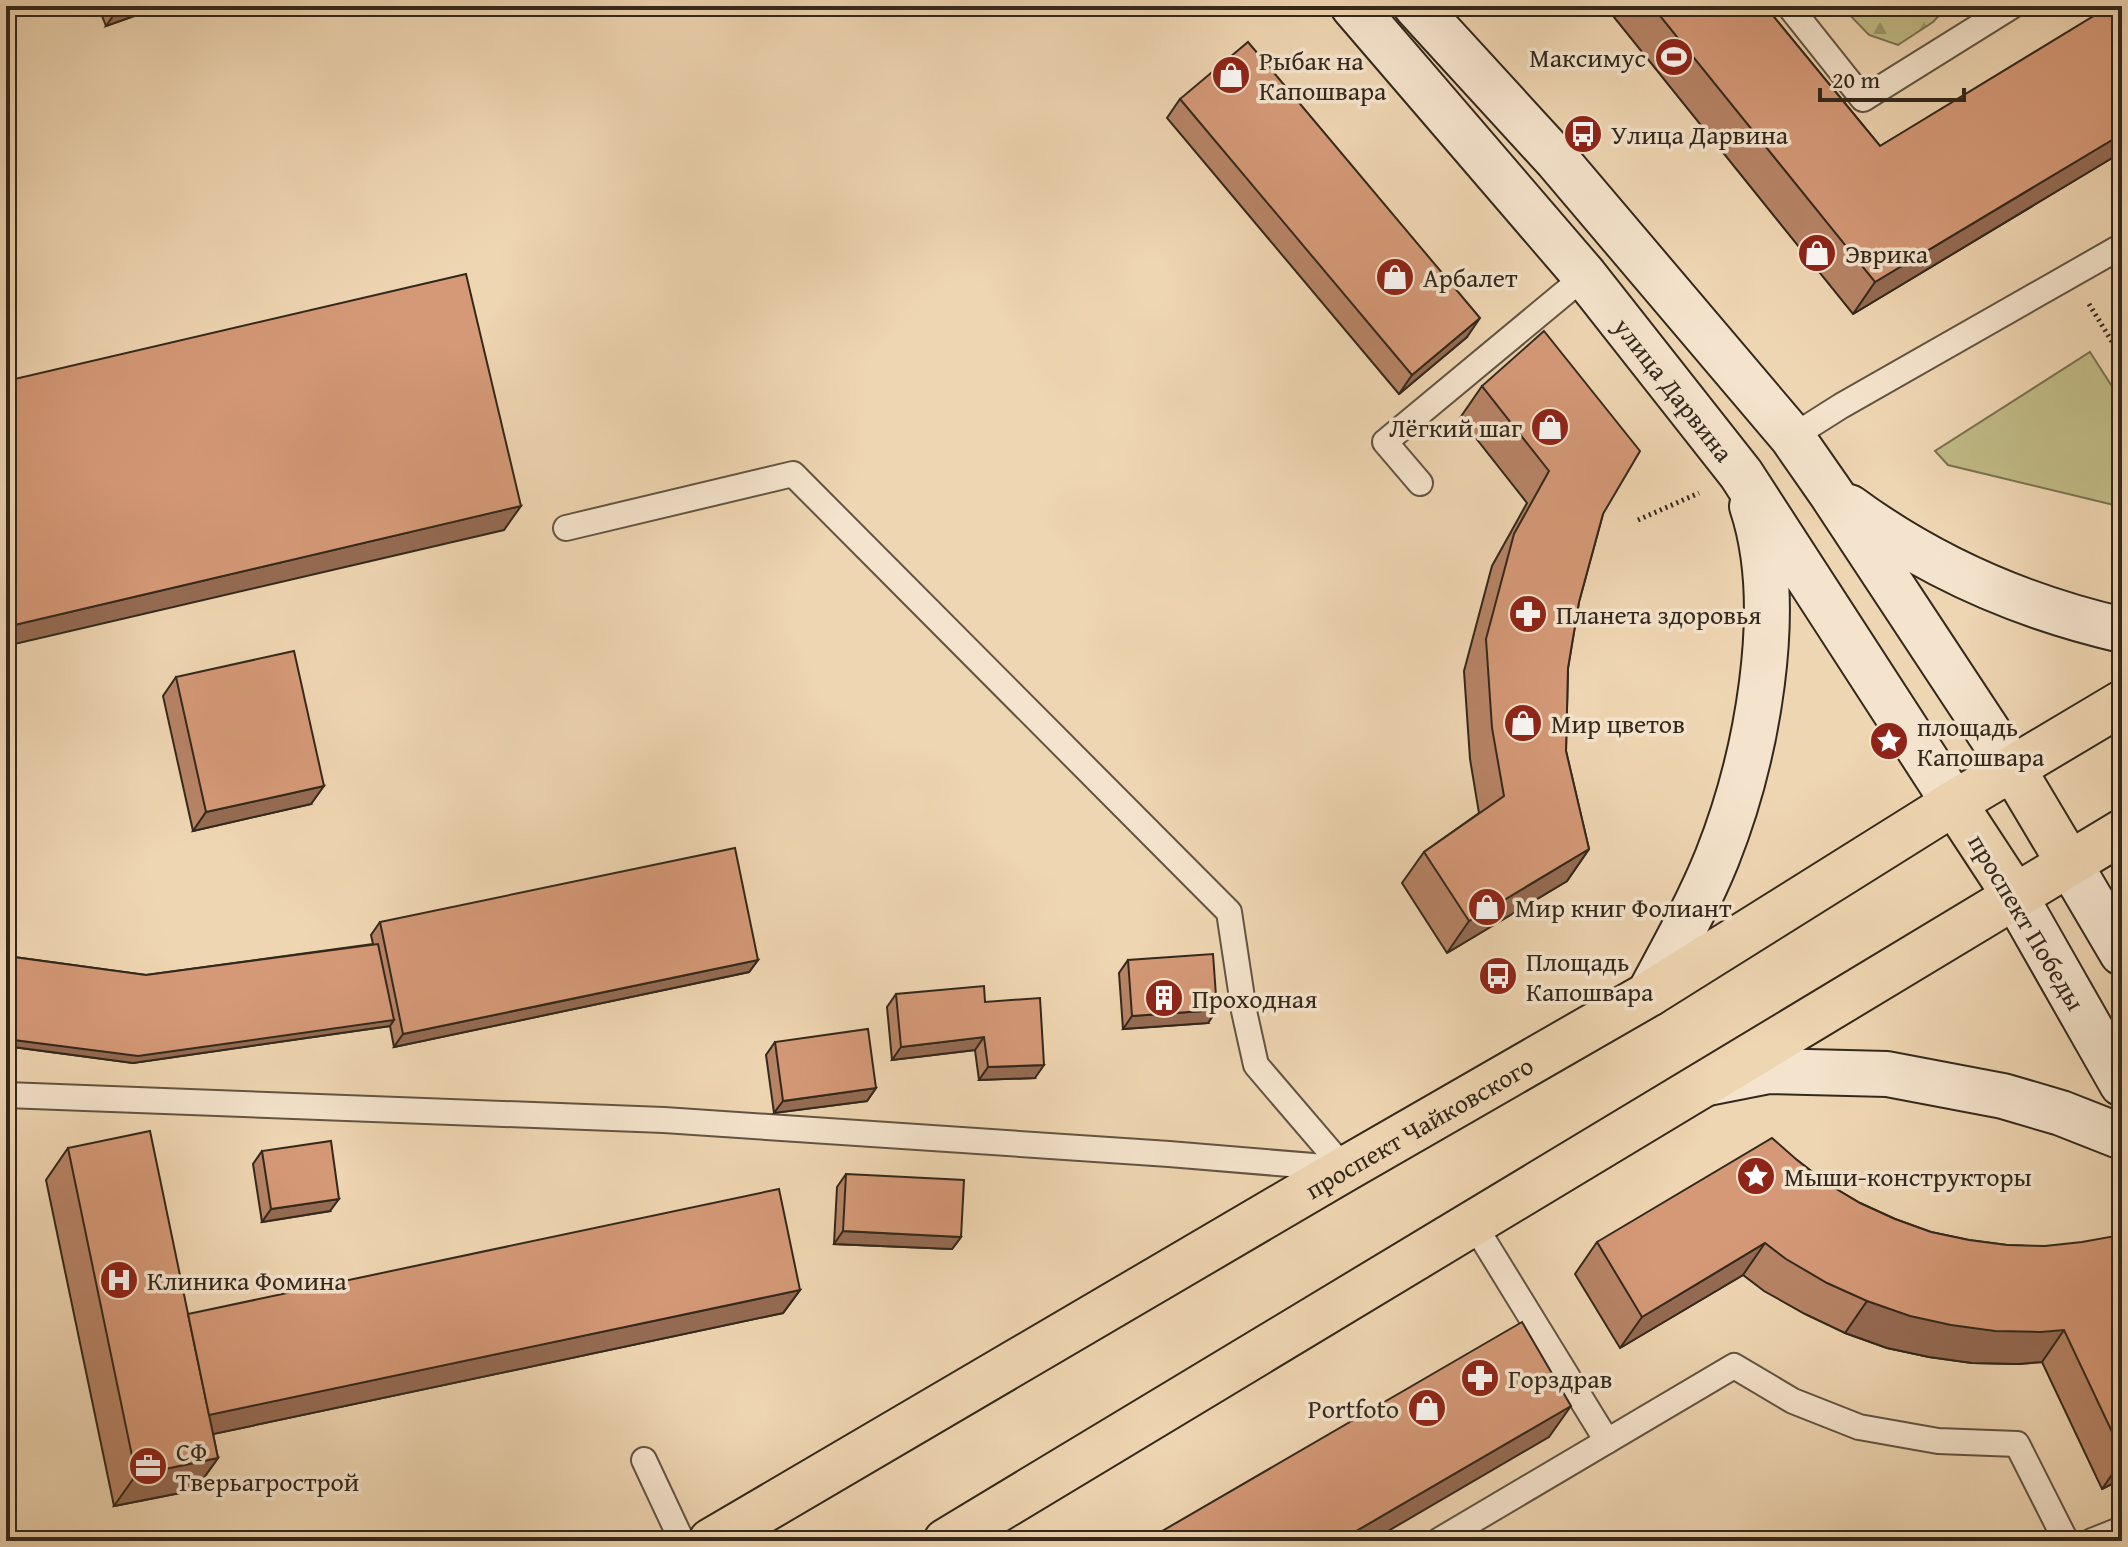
<svg xmlns="http://www.w3.org/2000/svg" width="2128" height="1547" viewBox="0 0 2128 1547" font-family="'Gentium Book Plus',serif">
<style>
.grass{fill:#c1bc87;stroke:#7a7252;stroke-width:2}
.forest{fill:url(#forest-firs);stroke:#7a7252;stroke-width:2}
.lines{fill:none;stroke-linecap:round;stroke-linejoin:round}
.lane-casing{stroke:#625442;stroke-width:28}
.secondary-casing{stroke:#33281c;stroke-width:48}
.primary-casing{stroke:#33281c;stroke-width:48}
.path{stroke:#33281c;stroke-width:5;stroke-dasharray:2 4;stroke-linecap:butt}
.lane{stroke:#f5e4cd;stroke-width:24}
.secondary{stroke:#f5e4cd;stroke-width:44}
.primary{stroke:#efd6b2;stroke-width:44}
.wall{fill:#b78466;stroke:#33281c;stroke-width:2}
.shaded-wall{fill:#956b53;stroke:#33281c;stroke-width:2}
.building{fill:#d59977;stroke:#33281c;stroke-width:2}
.labels{text-anchor:middle;dominant-baseline:central;stroke-width:7;stroke-linejoin:round;paint-order:stroke}
.poi-label{font-size:26px;fill:#33281c;stroke:#f5e4cd;text-anchor:start}
.street-label{font-size:26px;fill:#33281c;stroke:#f5e4cd}
</style>
<defs>
<pattern id="forest-firs" width="22" height="20" patternUnits="userSpaceOnUse" patternTransform="scale(2)"><rect width="22" height="20" fill="#c1bc87"/><path d="M5 1l3.5 6h-7zM16 11l3.5 6h-7z" fill="#9d996e"/></pattern>
</defs>
<rect width="100%" height="100%" fill="#efd6b2"/>
<filter id="stains"><feTurbulence type="fractalNoise" baseFrequency=".0025" numOctaves="4"/><feColorMatrix values="0 0 0 0 .2 0 0 0 0 .09 0 0 0 0 .02 0 0 0 .5 -.17"/></filter>
<radialGradient id="worn" r=".72"><stop offset=".6" stop-color="#630" stop-opacity="0"/><stop offset="1" stop-color="#630" stop-opacity=".3"/></radialGradient>
<path class="grass" d="M2090,352L2122,402V507L1948,465L1935,451Z"/>
<path class="forest" d="M1841,6H1948L1933,22L1898,45L1869,35Z"/>
<g class="lines">
<defs>
<g id="lane">
<path d="M1789,6L1863,99L2012,6"/>
<path d="M1792,437L1841,406L2122,246"/>
<path d="M1420,483L1385,442L1585,276"/>
<path d="M566,528L793,474L1229,912L1244,1011L1256,1065L1345,1169"/>
<path d="M6,1095L664,1120L1169,1154L1337,1168"/>
<path d="M1473,1223L1607,1441"/>
<path d="M644,1460L682,1541"/>
<path d="M1438,1541L1734,1366L1793,1401L1859,1427L1938,1441L2017,1444L2066,1541"/>
<path d="M2092,1541L2122,1529"/>
</g>
<g id="secondary">
<path id="s1" d="M1353,6L1585,276L1741,474L1954,803"/>
<path d="M1416,6L1557,160L1792,437L1831,493L2013,769"/>
<path d="M1849,507C1932,568 2022,607 2122,630"/>
<path d="M2069,863L2122,953"/>
<path d="M2015,896L2122,1084"/>
<path d="M1649,994C1673,949 1698,905 1717,858C1756,760 1786,608 1752,506"/>
<path d="M1708,1083L1769,1071L1887,1074L2003,1096L2061,1113L2122,1137"/>
</g>
<g id="primary">
<path d="M2013,769L2069,863"/>
<path d="M1954,803L2015,896"/>
<path id="s2" d="M711,1541L1345,1169L1649,994L1954,803L2122,703"/>
<path d="M946,1541L2122,832"/>
</g>
</defs>
<use href="#lane" class="lane-casing"/>
<use href="#secondary" class="secondary-casing"/>
<use href="#primary" class="primary-casing"/>
<g class="path">
<path d="M2089,304L2122,358"/>
<path d="M1638,520L1699,493"/>
</g>
<use href="#lane" class="lane"/>
<use href="#secondary" class="secondary"/>
<use href="#primary" class="primary"/>
</g>
<g class="wall">
<path d="M98,6H158L157,8L106,26Z"/>
<path d="M1605,6H1765L1880,146L2122,6V152L1853,314Z"/>
<path d="M1180,99L1467,337L1399,394L1167,118Z"/>
<path d="M1482,386L1603,514L1579,602L1568,668L1566,751L1589,849L1567,881L1447,953L1402,883L1424,852L1479,813L1470,759L1464,671L1492,566L1527,503L1460,418Z"/>
<path d="M176,677L311,804L193,831L163,696Z"/>
<path d="M380,922L758,960L749,972L394,1047L390,1026L133,1063L6,1046V956L146,975L373,944L371,935Z"/>
<path d="M1128,960L1208,1023L1123,1029L1119,973Z"/>
<path d="M896,994L985,1002L1035,1078L979,1080L975,1050L892,1060L887,1007Z"/>
<path d="M775,1042L876,1088L867,1101L774,1113L766,1055Z"/>
<path d="M68,1148L188,1314L800,1290L783,1313L213,1434L218,1458L195,1490L114,1506L46,1180Z"/>
<path d="M262,1151L330,1211L262,1222L253,1164Z"/>
<path d="M1797,1160L1828,1184L1860,1203L1895,1219L1931,1232L1969,1240L2007,1245L2122,1250V1479L2102,1489L2042,1362L2018,1364L1972,1363L1929,1357L1887,1348L1845,1333L1805,1314L1764,1291L1743,1275L1620,1348L1575,1274L1597,1242Z"/>
<path d="M846,1174L961,1237L952,1249L834,1244L837,1187Z"/>
</g>
<g class="shaded-wall">
<path d="M120,6H158L157,8L106,26Z"/>
<path d="M2122,134V152L1853,314L1875,282Z"/>
<path d="M1480,318L1467,337L1399,394L1412,375Z"/>
<path d="M521,506L504,530L6,646V627Z"/>
<path d="M324,786L311,804L193,831L206,812Z"/>
<path d="M1589,849L1567,881L1447,953L1469,921Z"/>
<path d="M758,960L749,972L394,1047L403,1034Z"/>
<path d="M1217,1010L1208,1023L1123,1029L1132,1016Z"/>
<path d="M394,1020L390,1026L133,1063L6,1046V1039Z"/>
<path d="M984,1037L975,1050L892,1060L901,1047Z"/>
<path d="M1044,1065L1035,1078L979,1080L988,1067Z"/>
<path d="M876,1088L867,1101L774,1113L783,1101Z"/>
<path d="M339,1199L330,1211L262,1222L271,1209Z"/>
<path d="M843,1231L961,1237L952,1249L834,1244Z"/>
<path d="M1765,1243L1743,1275L1620,1348L1642,1317Z"/>
<path d="M800,1290L783,1313L185,1440L202,1416Z"/>
<path d="M1867,1301L2064,1330L2042,1362L2018,1364L1972,1363L1929,1357L1887,1348L1845,1333Z"/>
<path d="M1571,1406L1549,1437L1371,1541H1339Z"/>
<path d="M218,1458L195,1490L114,1506L136,1475Z"/>
<path d="M2122,1460V1479L2102,1489Z"/>
</g>
<g class="building">
<path d="M1652,6H1765L1880,146L2110,6H2122V134L1875,282Z"/>
<path d="M1248,42L1480,318L1412,375L1180,99Z"/>
<path d="M466,274L521,506L6,627V381Z"/>
<path d="M1544,331L1640,451L1603,514L1579,602L1568,668L1566,751L1589,849L1469,921L1424,852L1504,796L1492,728L1486,639L1514,534L1549,471L1482,386Z"/>
<path d="M294,651L324,786L206,812L176,677Z"/>
<path d="M6,755L10,776L6,777Z"/>
<path d="M735,848L758,960L403,1034L380,922Z"/>
<path d="M378,944L394,1020L138,1056L6,1039V956L146,975Z"/>
<path d="M1213,954L1217,1010L1132,1016L1128,960Z"/>
<path d="M984,986L985,1002L1040,998L1044,1065L988,1067L984,1037L901,1047L896,994Z"/>
<path d="M868,1029L876,1088L783,1101L775,1042Z"/>
<path d="M150,1131L218,1458L136,1475L68,1148Z"/>
<path d="M1772,1138L1797,1160L1828,1184L1860,1203L1895,1219L1931,1232L1969,1240L2007,1245L2045,1246L2082,1242L2115,1236L2122,1250V1453L2064,1330L2041,1332L1995,1331L1951,1325L1910,1316L1867,1301L1827,1283L1786,1259L1765,1243L1642,1317L1597,1242Z"/>
<path d="M331,1141L339,1199L271,1209L262,1151Z"/>
<path d="M846,1174L964,1180L961,1237L843,1231Z"/>
<path d="M779,1189L800,1290L209,1415L188,1314Z"/>
<path d="M1522,1322L1571,1406L1339,1541H1145Z"/>
</g>
<defs>
<symbol id="stadium-disc" viewBox="-11 -11 22 22"><circle r="9.5" fill="#8f2418" stroke="#f5e4cd"/><path d="M0-5a6.5 5 0 1 0 0 10a6.5 5 0 1 0 0-10ZM-3.5-1.8h7v3.6h-7Z" fill="#fff"/></symbol>
<symbol id="shop-disc" viewBox="-11 -11 22 22"><circle r="9.5" fill="#8f2418" stroke="#f5e4cd"/><path d="M-5-2.5h2.3a2.7 3.5 0 0 1 5.4 0H5L5.5 6h-11ZM-1.5-2.5h3a1.5 2.3 0 0 0-3 0Z" fill="#fff"/></symbol>
<symbol id="bus-disc" viewBox="-11 -11 22 22"><circle r="9.5" fill="#8f2418" stroke="#f5e4cd"/><path d="M-5-6H5V4H4V6H2V4H-2V6H-4V4H-5ZM-3.5-4V0h7V-4ZM-3.5 1.2v1.5H-2V1.2ZM2 1.2v1.5H3.5V1.2Z" fill="#fff"/></symbol>
<symbol id="pharmacy-disc" viewBox="-11 -11 22 22"><circle r="9.5" fill="#8f2418" stroke="#f5e4cd"/><path d="M-2-6h4v4h4v4h-4v4h-4v-4h-4v-4h4Z" fill="#fff"/></symbol>
<symbol id="sight-disc" viewBox="-11 -11 22 22"><circle r="9.5" fill="#8f2418" stroke="#f5e4cd"/><path d="M0-6L1.8-2.2L6-1.7L2.9 1.2L3.7 5.4L0 3.3L-3.7 5.4L-2.9 1.2L-6-1.7L-1.8-2.2Z" fill="#fff"/></symbol>
<symbol id="building-disc" viewBox="-11 -11 22 22"><circle r="9.5" fill="#8f2418" stroke="#f5e4cd"/><path d="M-4-6H4V6H1V3H-1V6H-4ZM-2.5-4.3h1.7v1.8h-1.7ZM.8-4.3h1.7v1.8H.8ZM-2.5-1h1.7V.8h-1.7ZM.8-1h1.7V.8H.8Z" fill="#fff"/></symbol>
<symbol id="hospital-disc" viewBox="-11 -11 22 22"><circle r="9.5" fill="#8f2418" stroke="#f5e4cd"/><path d="M-5-5h3v3.5h4V-5h3V5h-3V1.5h-4V5h-3Z" fill="#fff"/></symbol>
<symbol id="office-disc" viewBox="-11 -11 22 22"><circle r="9.5" fill="#8f2418" stroke="#f5e4cd"/><path d="M-6-3h4V-5.5h4V-3h4V5H-6ZM-1-4.5V-3h2v-1.5ZM-6 0V1H6V0Z" fill="#fff"/></symbol>
</defs>
<g fill-rule="evenodd">
<use href="#stadium-disc" x="1652" y="35" width="44" height="44"/>
<use href="#shop-disc" x="1209" y="53" width="44" height="44"/>
<use href="#bus-disc" x="1561" y="112" width="44" height="44"/>
<use href="#shop-disc" x="1795" y="231" width="44" height="44"/>
<use href="#shop-disc" x="1373" y="255" width="44" height="44"/>
<use href="#shop-disc" x="1528" y="405" width="44" height="44"/>
<use href="#pharmacy-disc" x="1506" y="592" width="44" height="44"/>
<use href="#shop-disc" x="1501" y="701" width="44" height="44"/>
<use href="#sight-disc" x="1867" y="719" width="44" height="44"/>
<use href="#shop-disc" x="1465" y="885" width="44" height="44"/>
<use href="#bus-disc" x="1476" y="954" width="44" height="44"/>
<use href="#building-disc" x="1142" y="976" width="44" height="44"/>
<use href="#sight-disc" x="1734" y="1154" width="44" height="44"/>
<use href="#hospital-disc" x="97" y="1258" width="44" height="44"/>
<use href="#pharmacy-disc" x="1458" y="1356" width="44" height="44"/>
<use href="#shop-disc" x="1405" y="1386" width="44" height="44"/>
<use href="#office-disc" x="126" y="1444" width="44" height="44"/>
</g>
<g class="labels">
<g class="poi-label">
<text x="1646" y="57" text-anchor="end">Максимус</text>
<text x="1259" y="60">Рыбак на<tspan x="1259" dy="30">Капошвара</tspan></text>
<text x="1611" y="134">Улица Дарвина</text>
<text x="1845" y="253">Эврика</text>
<text x="1423" y="277">Арбалет</text>
<text x="1522" y="427" text-anchor="end">Лёгкий шаг</text>
<text x="1556" y="614">Планета здоровья</text>
<text x="1551" y="723">Мир цветов</text>
<text x="1917" y="726">площадь<tspan x="1917" dy="30">Капошвара</tspan></text>
<text x="1515" y="907">Мир книг Фолиант</text>
<text x="1526" y="961">Площадь<tspan x="1526" dy="30">Капошвара</tspan></text>
<text x="1192" y="998">Проходная</text>
<text x="1784" y="1176">Мыши-конструкторы</text>
<text x="147" y="1280">Клиника Фомина</text>
<text x="1508" y="1378">Горздрав</text>
<text x="1399" y="1408" text-anchor="end">Portfoto</text>
<text x="176" y="1451">СФ<tspan x="176" dy="30">Тверьагрострой</tspan></text>
</g>
<g class="street-label">
<text stroke="none"><textPath href="#s1" startOffset="500">улица Дарвина</textPath></text>
<text transform="translate(2027 922) rotate(59)">проспект Победы</text>
<text stroke="none"><textPath href="#s2" startOffset="820">проспект Чайковского</textPath></text>
</g>
</g>
<rect width="2128" height="1547" fill="none" stroke="#efd6b2" stroke-width="32"/>
<rect x="8" y="8" width="2112" height="1531" fill="none" stroke="#33281c" stroke-width="4"/>
<rect x="16" y="16" width="2096" height="1515" fill="none" stroke="#33281c" stroke-width="2"/>
<path d="M1820 88v12h144v-12" fill="none" stroke="#33281c" stroke-width="4"/>
<text x="1832" y="88" font-size="24" fill="#33281c" stroke="#f5e4cd" stroke-width="6" paint-order="stroke">20 m</text>
<rect width="100%" height="100%" filter="url(#stains)"/>
<rect width="100%" height="100%" fill="url(#worn)"/>
</svg>
